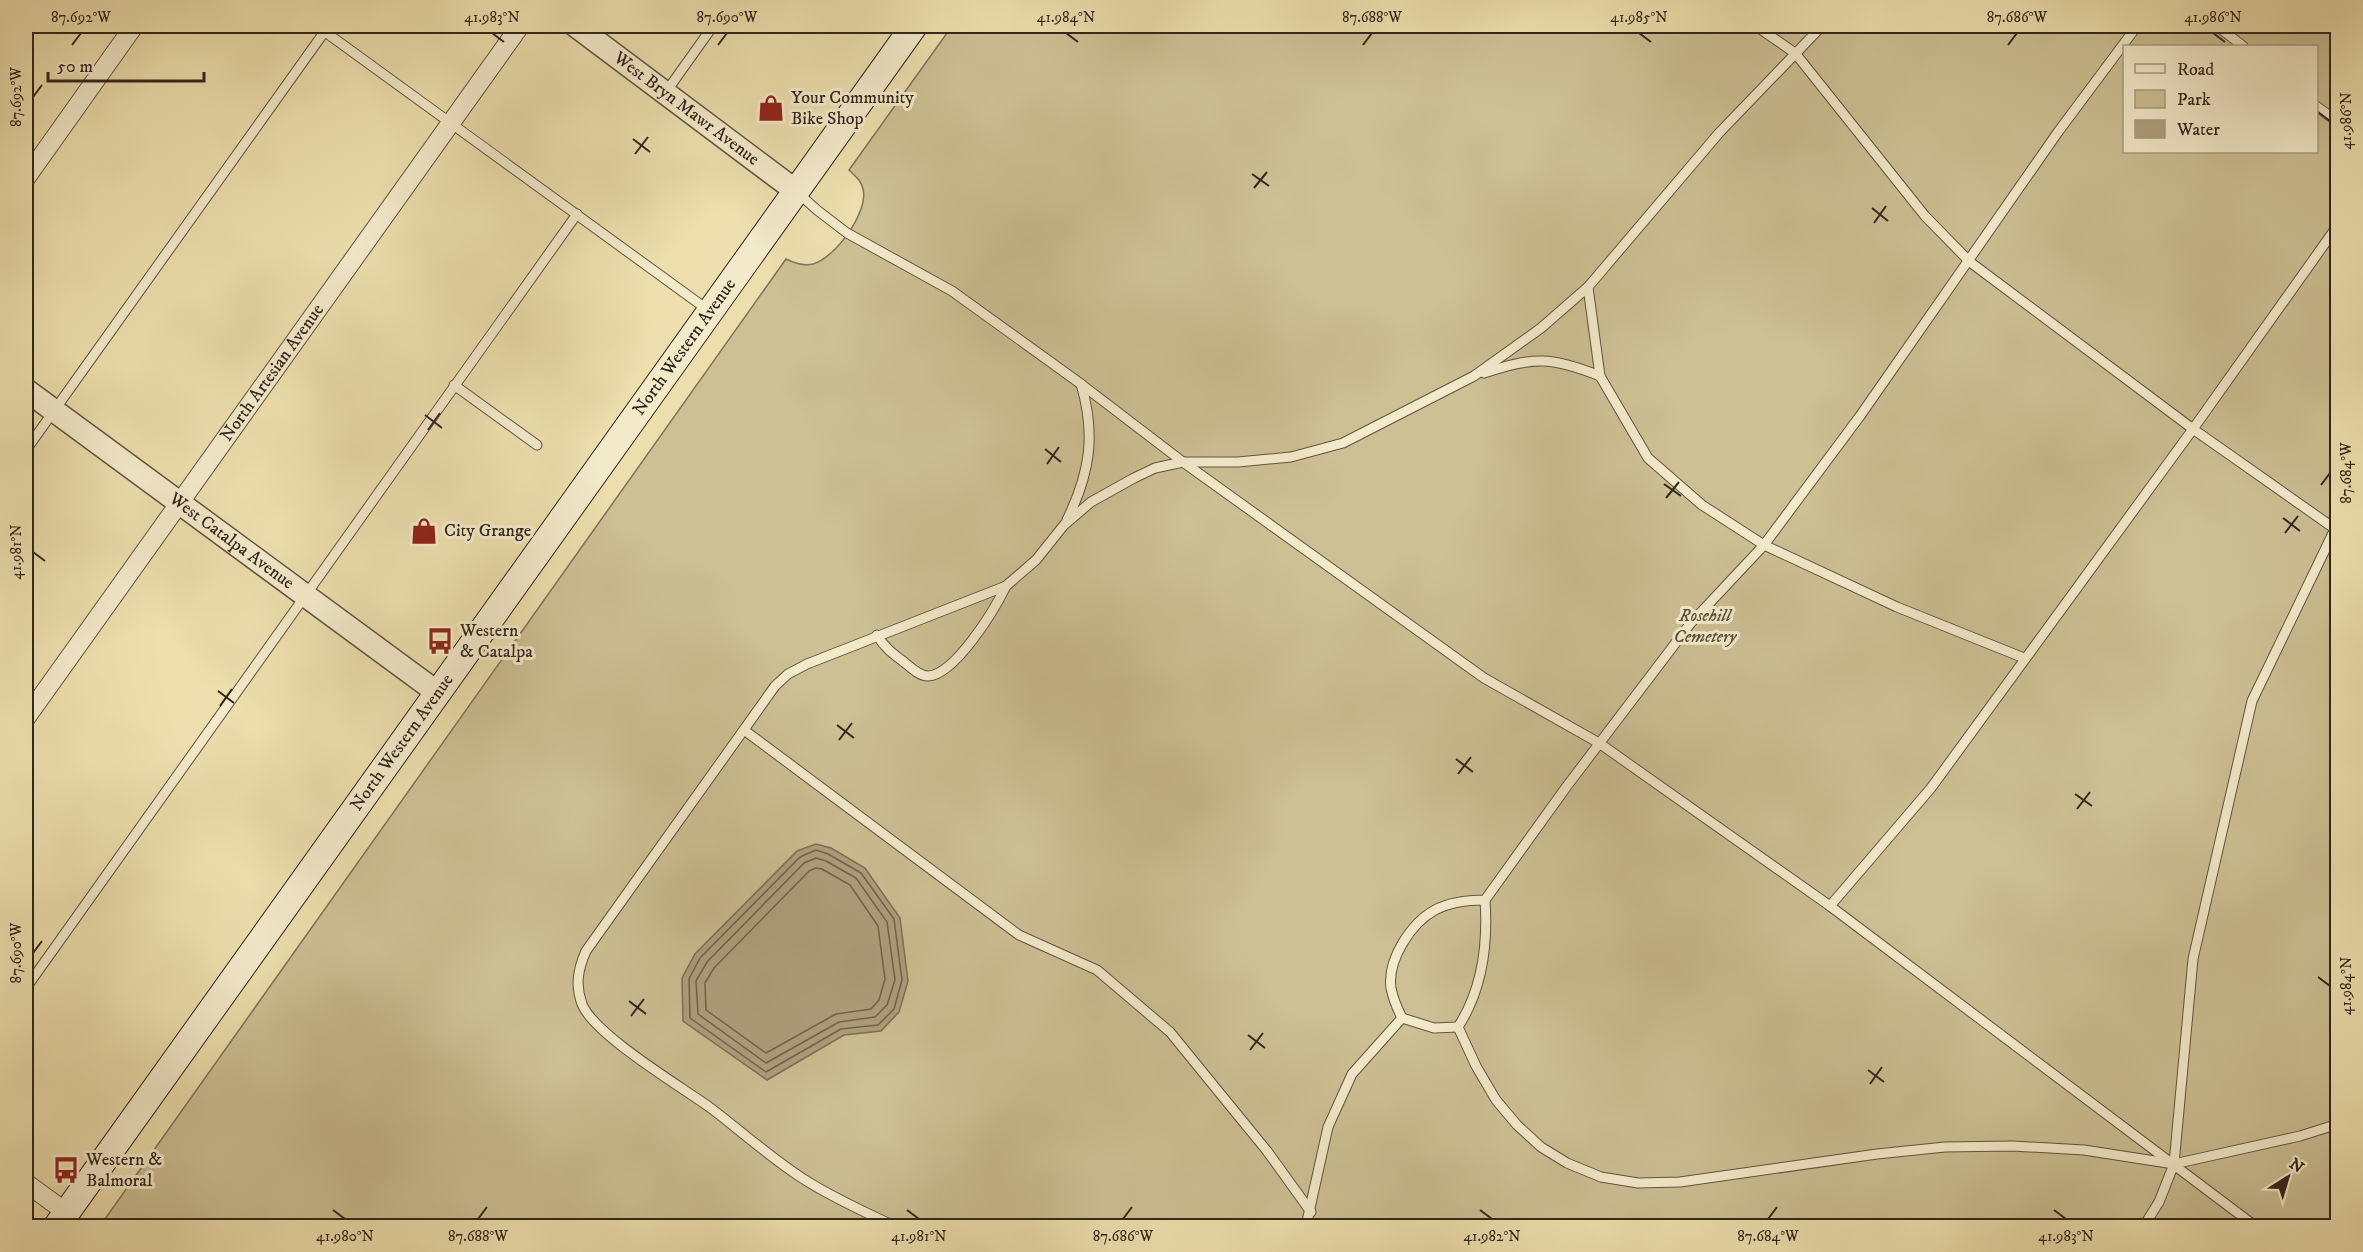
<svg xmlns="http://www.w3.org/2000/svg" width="2363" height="1252" viewBox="0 0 2363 1252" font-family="'IM FELL DW Pica',serif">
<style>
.green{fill:#ccc094;stroke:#7f7358;stroke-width:1.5;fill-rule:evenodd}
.water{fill:#ada07c;stroke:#7c6f56;stroke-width:1.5}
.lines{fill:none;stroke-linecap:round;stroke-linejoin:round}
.shore{stroke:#70634c;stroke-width:1.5}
.service-casing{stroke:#605440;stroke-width:11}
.minor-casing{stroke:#605440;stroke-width:20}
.tertiary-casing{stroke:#605440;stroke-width:25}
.secondary-casing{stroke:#32261c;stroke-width:28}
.service{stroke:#f3eaca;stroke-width:9}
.minor{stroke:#f3eaca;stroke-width:18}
.tertiary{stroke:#f3eaca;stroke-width:22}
.secondary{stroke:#f3eaca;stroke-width:26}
.ticks{fill:none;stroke:#32261c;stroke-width:2}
.labels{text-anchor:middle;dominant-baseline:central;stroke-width:6;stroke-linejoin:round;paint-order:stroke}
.poi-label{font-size:18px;fill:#32261c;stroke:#f3eaca;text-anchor:start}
.street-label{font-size:18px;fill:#32261c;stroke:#f3eaca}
.park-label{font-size:18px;font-style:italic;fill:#584c3a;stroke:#f3eaca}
.neatline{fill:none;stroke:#32261c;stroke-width:2}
.ticks-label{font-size:15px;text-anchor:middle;fill:#32261c}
</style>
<rect width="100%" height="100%" fill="#ecdfad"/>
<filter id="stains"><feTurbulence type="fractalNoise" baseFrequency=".00333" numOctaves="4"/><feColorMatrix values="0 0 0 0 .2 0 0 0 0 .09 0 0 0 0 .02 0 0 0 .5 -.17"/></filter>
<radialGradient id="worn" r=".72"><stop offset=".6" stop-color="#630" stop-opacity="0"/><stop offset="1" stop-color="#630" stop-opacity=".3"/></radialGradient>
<path class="green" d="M952,26H2337V1226H100L786,259C794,263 804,266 813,264C835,258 869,212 863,189C861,180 855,176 849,170ZM2124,46H2316V152H2124Z"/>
<path class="water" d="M816,844L831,848L865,868L900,918L908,981L899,1012L881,1031L844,1035L767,1080L683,1021L682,978L695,954L797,851Z"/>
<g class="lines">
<g class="shore">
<path d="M816,850L828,854L861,873L894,919L902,980L894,1009L878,1025L841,1029L766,1072L690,1018L689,979L700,958L800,857Z"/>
<path d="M816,858L826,861L856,878L887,922L895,980L887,1005L875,1017L839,1022L766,1063L698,1014L696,981L707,962L804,863Z"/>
<path d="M816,868L822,869L850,885L878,926L885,979L879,1000L871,1009L836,1014L766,1053L706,1010L705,983L714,968L809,871Z"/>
</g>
<defs>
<g id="service">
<path d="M317,26L708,310"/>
<path d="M1756,26L1795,53L1925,216L1970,262L2193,429L2338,531"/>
<path d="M2217,26L2243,46"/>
<path d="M666,92L713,26"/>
<path d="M2316,106L2338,122"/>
<path d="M798,193L817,210L847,233L952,291L1081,384L1183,462L1484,678L1599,743L1830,906L2255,1226"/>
<path d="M1588,287L1600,376L1648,458L1702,505L1764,545L1897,607L2024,658"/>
<path d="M1484,373C1534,357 1550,356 1600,376"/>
<path d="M454,385L537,445"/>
<path d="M26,450L325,31"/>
<path d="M1067,520C1090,473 1096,435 1081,384"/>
<path d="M877,635C884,647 893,654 904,662C910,667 919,676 928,676C955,675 995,609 1006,586"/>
<path d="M744,730L1019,935L1097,970L1170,1032L1267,1151L1311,1212"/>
<path d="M1485,900C1488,943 1482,990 1458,1027L1476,1066L1496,1100L1517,1125L1541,1147L1567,1163L1601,1177L1638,1183L1680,1182L1877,1154L1945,1147L2012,1146L2084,1150L2174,1164L2300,1136L2338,1124"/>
<path d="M1830,906L1931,788L2193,429L2338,225"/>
<path d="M26,988L577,214"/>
<path d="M1402,1018L1434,1028L1458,1027"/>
<path d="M894,1226C863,1211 831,1197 802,1178C770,1157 742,1132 712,1109C682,1087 594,1035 582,1004C575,985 578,969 586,951L775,686L788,674L807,664L1006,586L1036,560L1064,525L1091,502L1134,478L1155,468L1183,462H1238L1291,457L1343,443L1474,376L1541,328L1588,287L1719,133L1822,26"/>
<path d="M1306,1226L1328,1127L1352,1074L1402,1018C1397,1008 1393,999 1391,988C1387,960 1411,923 1435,910C1450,902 1468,900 1485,900L1567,786L1690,624L1764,545L1860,416L2058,132L2137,26"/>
<path d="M2144,1226L2159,1202L2174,1164L2193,959L2252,701L2335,529"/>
</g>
<g id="minor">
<path d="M26,178L134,26"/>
<path id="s1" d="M26,718L520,26"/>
<path d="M26,1183L67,1213"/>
</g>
<g id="tertiary">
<path id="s2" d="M576,26L796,191"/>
<path id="s3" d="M26,390L438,693"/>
</g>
<g id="secondary">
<path id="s4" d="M57,1226L914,26"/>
</g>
</defs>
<use href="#service" class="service-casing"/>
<use href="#minor" class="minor-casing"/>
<use href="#tertiary" class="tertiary-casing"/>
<use href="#secondary" class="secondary-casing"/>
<use href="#service" class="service"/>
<use href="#minor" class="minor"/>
<use href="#tertiary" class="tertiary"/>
<use href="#secondary" class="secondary"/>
</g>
<path class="ticks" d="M492,33L504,42M1066,33L1078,42M1639,33L1651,42M2213,33L2225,42M72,45L81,33M718,45L727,33M1363,45L1372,33M2008,45L2017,33M33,97L42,85M2318,112L2330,121M633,139L650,152M635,154L648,137M1252,174L1269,186M1254,188L1267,172M1872,208L1888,221M1874,223L1886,206M425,415L442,428M428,430L440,413M1045,449L1061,462M1047,464L1059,447M1664,484L1681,496M2321,485L2330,473M1666,498L1679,482M2283,518L2300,531M2285,533L2298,516M33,552L45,561M218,691L234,703M220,706L232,689M837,725L854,738M839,740L852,723M1456,759L1473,772M1458,774L1471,757M2075,794L2092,806M2077,809L2090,792M33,953L42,941M2318,977L2330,986M629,1001L646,1014M631,1016L644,999M1248,1035L1265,1048M1250,1050L1263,1033M1868,1070L1884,1082M1870,1084L1882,1067M333,1210L345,1219M907,1210L919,1219M1480,1210L1492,1219M2054,1210L2066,1219M478,1219L487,1207M1123,1219L1132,1207M1768,1219L1777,1207"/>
<defs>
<symbol id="shop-bare" viewBox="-9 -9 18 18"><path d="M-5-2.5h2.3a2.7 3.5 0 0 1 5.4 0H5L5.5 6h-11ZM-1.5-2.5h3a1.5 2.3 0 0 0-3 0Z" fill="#8f2418" stroke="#f3eaca" stroke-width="2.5" paint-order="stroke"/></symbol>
<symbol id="bus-bare" viewBox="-9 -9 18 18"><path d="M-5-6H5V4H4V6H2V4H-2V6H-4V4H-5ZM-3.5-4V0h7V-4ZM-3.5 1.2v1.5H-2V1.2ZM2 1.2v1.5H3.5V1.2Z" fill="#8f2418" stroke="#f3eaca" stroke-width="2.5" paint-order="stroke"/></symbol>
</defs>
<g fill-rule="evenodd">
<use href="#shop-bare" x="752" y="89" width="38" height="38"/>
<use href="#shop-bare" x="405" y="512" width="38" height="38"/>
<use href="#bus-bare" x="421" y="622" width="38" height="38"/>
<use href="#bus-bare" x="47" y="1151" width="38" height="38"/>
</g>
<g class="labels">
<g class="poi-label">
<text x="791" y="98">Your Community<tspan x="791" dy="21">Bike Shop</tspan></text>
<text x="444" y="531">City Grange</text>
<text x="460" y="631">Western<tspan x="460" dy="21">&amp; Catalpa</tspan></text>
<text x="86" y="1160">Western &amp;<tspan x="86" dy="21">Balmoral</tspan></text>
</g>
<g class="street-label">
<text stroke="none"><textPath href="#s2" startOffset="138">West Bryn Mawr Avenue</textPath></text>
<text stroke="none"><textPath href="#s4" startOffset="1080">North Western Avenue</textPath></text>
<text stroke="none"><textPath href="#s1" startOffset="424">North Artesian Avenue</textPath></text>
<text stroke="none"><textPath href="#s3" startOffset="255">West Catalpa Avenue</textPath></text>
<text stroke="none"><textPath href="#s4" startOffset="594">North Western Avenue</textPath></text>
</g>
<g class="park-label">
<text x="1705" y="616">Rosehill<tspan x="1705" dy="21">Cemetery</tspan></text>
</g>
</g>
<rect width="2363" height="1252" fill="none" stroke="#ecdfad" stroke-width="66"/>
<rect x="2123" y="45" width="195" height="108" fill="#f3eaca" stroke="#a69c84" stroke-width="1.5"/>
<rect x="2135" y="64" width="30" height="9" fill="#f3eaca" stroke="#a69c84" stroke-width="1.5"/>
<text x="2177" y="75" font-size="18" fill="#32261c">Road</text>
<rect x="2135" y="90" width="30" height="18" fill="#ccc094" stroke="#a69c84" stroke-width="1.5"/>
<text x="2177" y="105" font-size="18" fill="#32261c">Park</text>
<rect x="2135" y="120" width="30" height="18" fill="#ada07c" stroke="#a69c84" stroke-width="1.5"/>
<text x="2177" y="135" font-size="18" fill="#32261c">Water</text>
<g transform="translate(2288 1177) rotate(37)" stroke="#f3eaca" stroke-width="4.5" paint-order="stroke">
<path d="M0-4.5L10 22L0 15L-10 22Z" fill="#32261c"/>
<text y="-9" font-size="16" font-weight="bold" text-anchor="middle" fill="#32261c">N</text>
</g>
<path d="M48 72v9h156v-9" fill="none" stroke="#32261c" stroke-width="3"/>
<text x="57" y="72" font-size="18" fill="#32261c" stroke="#f3eaca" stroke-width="4.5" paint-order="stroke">50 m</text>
<rect x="33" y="33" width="2297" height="1186" class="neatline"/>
<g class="ticks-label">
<text x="81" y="22">87.692°W</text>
<text x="492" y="22">41.983°N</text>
<text x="727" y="22">87.690°W</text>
<text x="1066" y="22">41.984°N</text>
<text x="1372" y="22">87.688°W</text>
<text x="1639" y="22">41.985°N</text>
<text x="2017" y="22">87.686°W</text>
<text x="2213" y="22">41.986°N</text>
<text transform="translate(16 97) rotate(-90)" y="5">87.692°W</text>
<text transform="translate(2346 121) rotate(-90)" y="5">41.986°N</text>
<text transform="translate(2346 473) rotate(-90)" y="5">87.684°W</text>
<text transform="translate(16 552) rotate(-90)" y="5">41.981°N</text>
<text transform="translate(16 953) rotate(-90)" y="5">87.690°W</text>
<text transform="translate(2346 986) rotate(-90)" y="5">41.984°N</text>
<text x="345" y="1241">41.980°N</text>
<text x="478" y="1241">87.688°W</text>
<text x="919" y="1241">41.981°N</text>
<text x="1123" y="1241">87.686°W</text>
<text x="1492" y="1241">41.982°N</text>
<text x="1768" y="1241">87.684°W</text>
<text x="2066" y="1241">41.983°N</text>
</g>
<rect width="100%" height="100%" filter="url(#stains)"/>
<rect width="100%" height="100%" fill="url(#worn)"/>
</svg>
